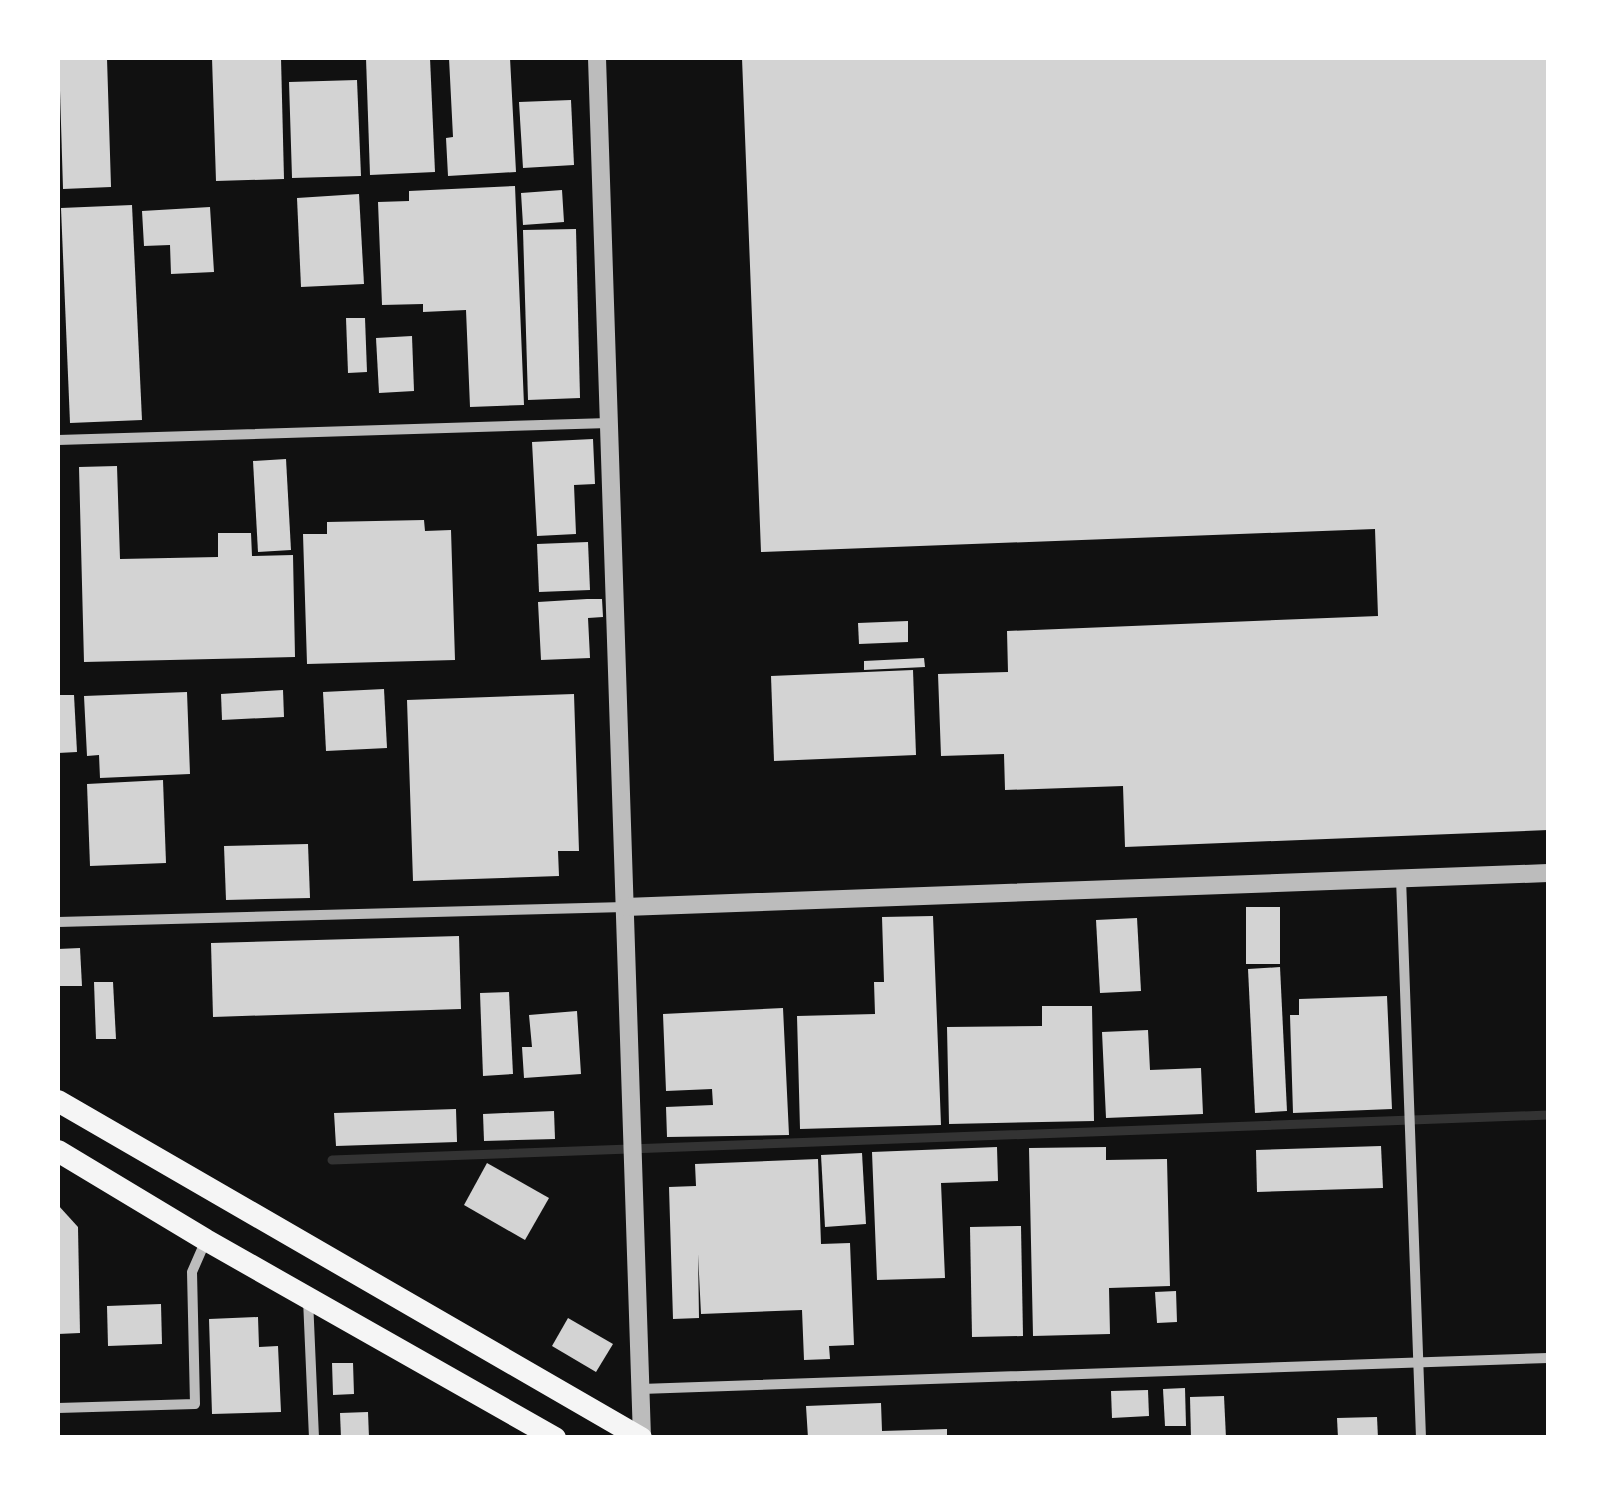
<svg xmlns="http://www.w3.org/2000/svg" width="1606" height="1495" viewBox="0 0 1606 1495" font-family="Karla,sans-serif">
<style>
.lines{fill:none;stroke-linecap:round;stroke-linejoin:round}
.stream{stroke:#333;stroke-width:9}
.building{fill:#d3d3d3}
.minor{stroke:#bcbcbc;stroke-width:10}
.tertiary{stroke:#bcbcbc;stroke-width:18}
.trunk{stroke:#f5f5f5;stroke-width:22}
</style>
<rect width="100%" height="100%" fill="#111"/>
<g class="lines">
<path class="stream" d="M332,1160L1548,1115"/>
</g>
<g class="building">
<path d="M59,58H107L111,187L63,189Z"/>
<path d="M212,58H281L284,179L216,181Z"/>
<path d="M366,58H430L435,172L370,175Z"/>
<path d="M449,58H510L516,172L448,176L446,138L453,137Z"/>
<path d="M742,58H1548V830L1125,847L1123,786L1005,790L1004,754L941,756L938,674L1008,672L1007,631L1378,616L1375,529L761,552Z"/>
<path d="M357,80L361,176L292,178L289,82Z"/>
<path d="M571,100L574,165L523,168L519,102Z"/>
<path d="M515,186L524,405L470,407L466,310L423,312V304L382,305L378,202L409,201V191Z"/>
<path d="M562,190L564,222L523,225L521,193Z"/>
<path d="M359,194L364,284L301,287L297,198Z"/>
<path d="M132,205L142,420L70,423L61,208Z"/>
<path d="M210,207L214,272L171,274L170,245L144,246L142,211Z"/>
<path d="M576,229L580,398L528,400L523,230Z"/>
<path d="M346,318H365L367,372L348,373Z"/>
<path d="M412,336L414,391L379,393L376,338Z"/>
<path d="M593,439L595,484L574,485L576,534L537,536L532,442Z"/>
<path d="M286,459L291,550L258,552L253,461Z"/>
<path d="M117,466L120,559L218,557V533H251L252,556L293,555L295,657L84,662L79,467Z"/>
<path d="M424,520L425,531L451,530L455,660L307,664L303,534H327V522Z"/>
<path d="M588,542L590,590L539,592L537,544Z"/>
<path d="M587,599H602L603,617L588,618L590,658L541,660L538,602Z"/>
<path d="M908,621V642L859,644L858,623Z"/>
<path d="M924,658L925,667L864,670V661Z"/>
<path d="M913,670L916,755L774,761L771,676Z"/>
<path d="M384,689L387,748L326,751L323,692Z"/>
<path d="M283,690L284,717L222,720L221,694Z"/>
<path d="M187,692L190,774L100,778L99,755L87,756L84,696Z"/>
<path d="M574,694L579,851H558L559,876L413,881L407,700Z"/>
<path d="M58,695H74L77,752L58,753Z"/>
<path d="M163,780L166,863L90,866L87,784Z"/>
<path d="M308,844L310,898L226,900L224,846Z"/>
<rect x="1246" y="907" width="34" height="57"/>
<path d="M933,916L941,1125L800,1129L797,1016L875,1014L874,982H884L882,917Z"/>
<path d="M1137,918L1141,991L1100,993L1096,920Z"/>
<path d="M459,936L461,1009L213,1017L211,943Z"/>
<path d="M80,948L82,986H58V949Z"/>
<path d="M1280,967L1287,1111L1255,1113L1248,969Z"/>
<path d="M94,982H113L116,1039H96Z"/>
<path d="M509,992L513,1074L483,1076L480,993Z"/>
<path d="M1387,996L1392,1109L1293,1113L1290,1015H1299V999Z"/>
<path d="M1042,1006H1092L1094,1121L949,1124L947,1027L1042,1026Z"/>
<path d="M783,1008L789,1135L667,1137L666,1107L713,1105L712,1089L666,1091L663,1014Z"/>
<path d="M577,1011L581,1074L524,1078L522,1047H532L529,1015Z"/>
<path d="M1148,1030L1150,1070L1201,1068L1203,1114L1106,1118L1102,1032Z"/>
<path d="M456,1109L457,1142L336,1146L334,1113Z"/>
<path d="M554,1111L555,1139L484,1141L483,1114Z"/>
<path d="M1381,1146L1383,1188L1257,1192L1256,1150Z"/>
<path d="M997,1147L998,1181L941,1183L945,1278L877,1280L872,1152Z"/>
<path d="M1106,1147V1160L1167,1159L1170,1286L1109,1288L1110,1334L1033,1336L1029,1148Z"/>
<path d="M862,1153L866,1224L825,1227L821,1155Z"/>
<path d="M818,1159L821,1244L850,1243L854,1345L829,1346L830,1359L804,1360L802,1310L701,1314L698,1254L699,1318L673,1319L669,1187L696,1186L695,1164Z"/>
<path d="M487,1163L549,1198L525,1240L464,1205Z"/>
<path d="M58,1205L78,1227L80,1333L58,1334Z"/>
<path d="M1021,1226L1023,1336L972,1337L970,1227Z"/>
<path d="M1176,1291L1177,1322L1157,1323L1155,1292Z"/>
<path d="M161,1304L162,1344L108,1346L107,1306Z"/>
<path d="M258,1317L259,1347L278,1346L281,1412L212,1414L209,1319Z"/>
<path d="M568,1318L613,1344L596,1372L552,1346Z"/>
<path d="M332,1363H353L354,1394L333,1395Z"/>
<path d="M1185,1388L1186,1426H1165L1163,1389Z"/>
<path d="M1148,1390L1149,1416L1112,1418L1111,1391Z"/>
<path d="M1224,1396L1226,1438H1191L1190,1397Z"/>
<path d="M881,1403L882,1431L947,1429V1438H808L806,1406Z"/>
<path d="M368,1412L369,1438H341L340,1413Z"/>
<path d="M1377,1417L1378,1438H1338L1337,1418Z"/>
</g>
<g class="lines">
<g class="minor">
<path d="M58,440L609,423"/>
<path d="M1401,878L1421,1438"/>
<path d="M58,922L625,907"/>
<path d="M308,1299L314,1438"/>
<path d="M641,1389L1548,1358"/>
<path d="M58,1408L195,1404L192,1272L206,1240"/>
</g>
<g class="tertiary">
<path d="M597,58L642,1438"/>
<path d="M625,907L1548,873"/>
</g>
<g class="trunk">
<path d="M58,1101L641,1438"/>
<path d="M58,1151L206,1240L555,1438"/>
</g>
</g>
<rect width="1606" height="1495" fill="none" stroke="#ffffff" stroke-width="120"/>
</svg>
